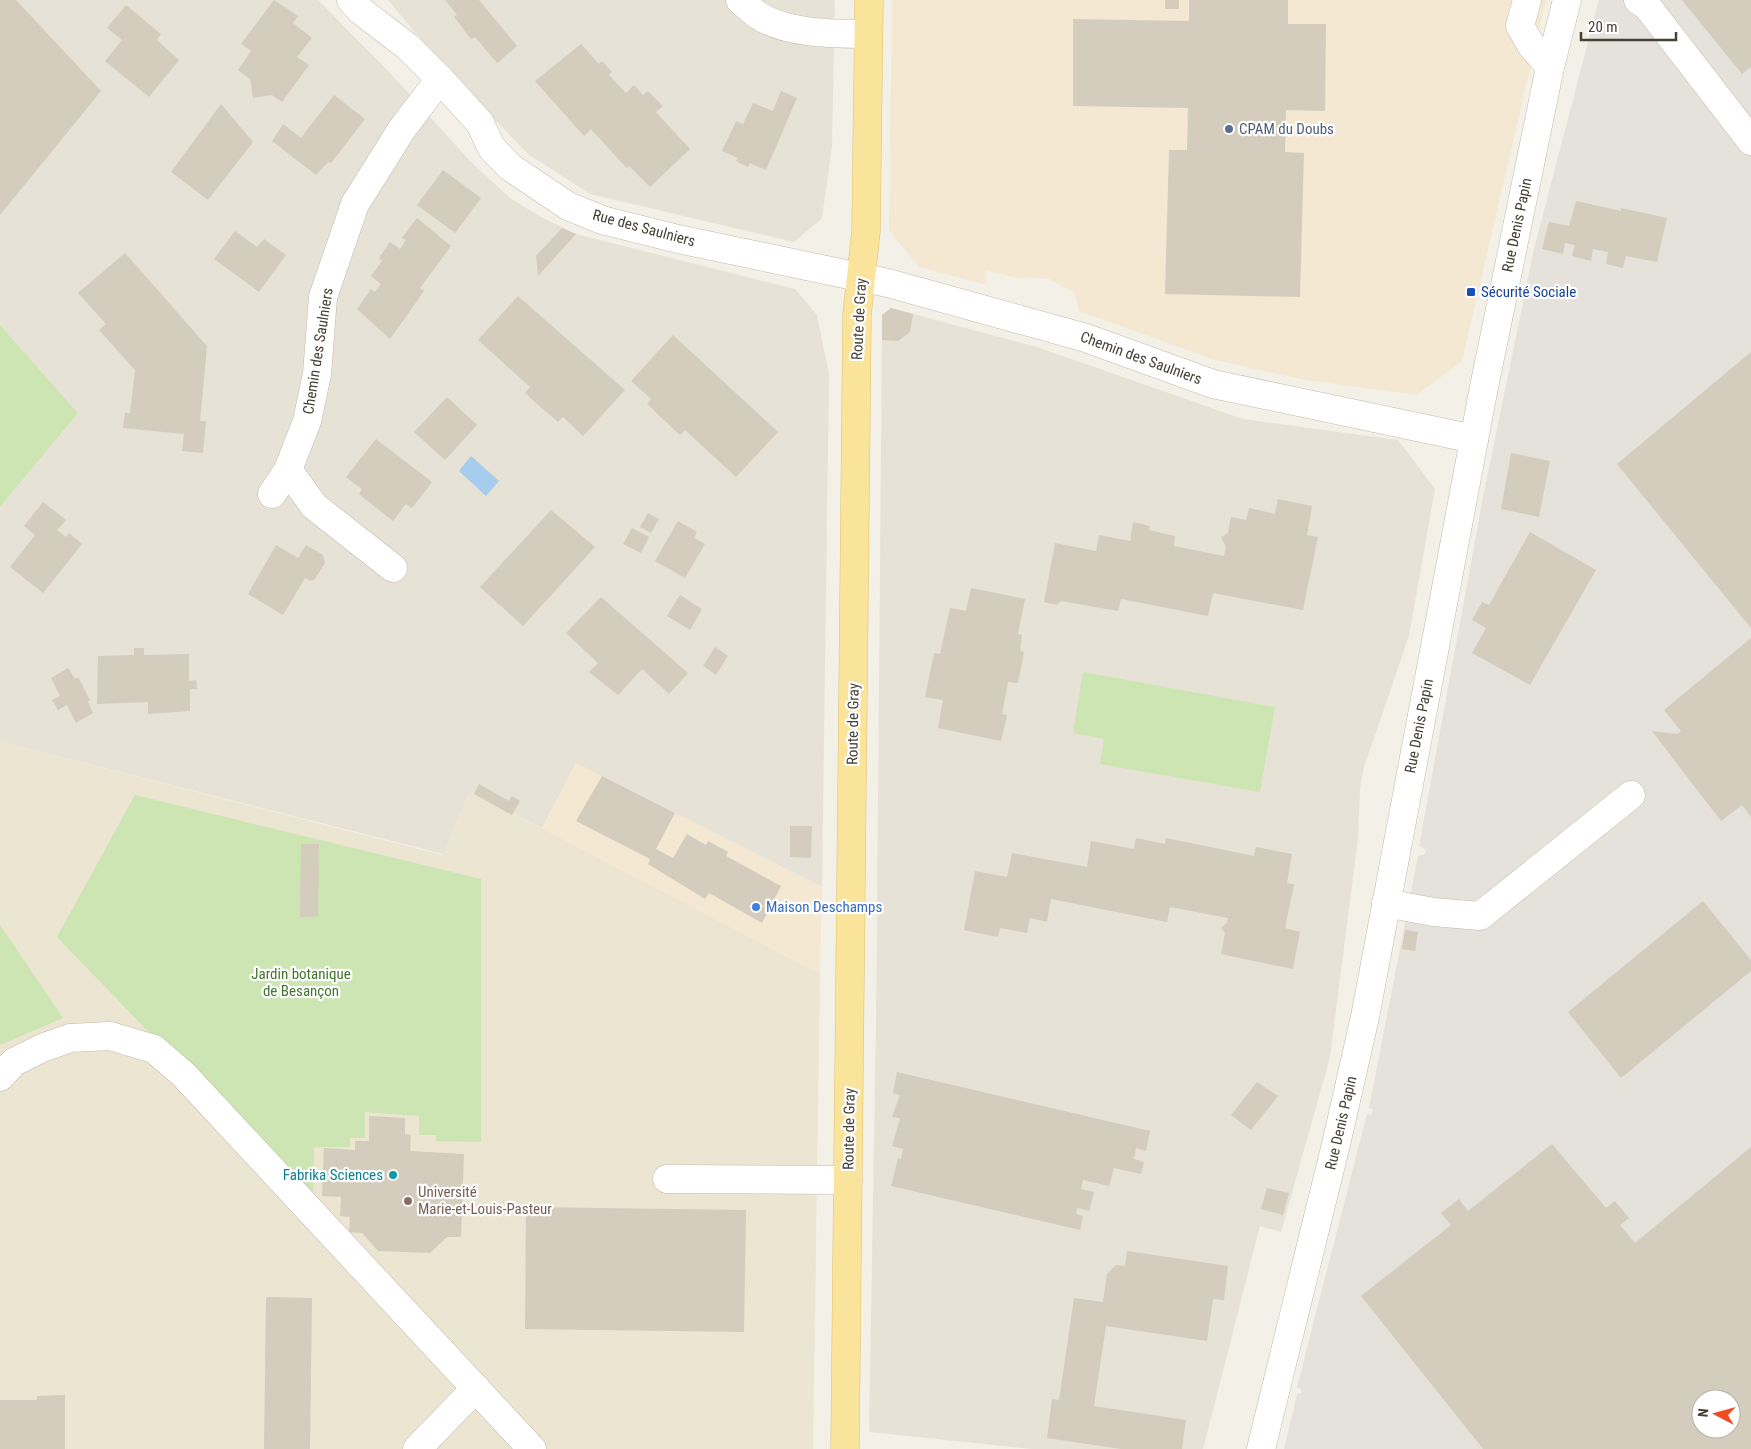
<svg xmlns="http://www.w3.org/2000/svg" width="1751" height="1449" viewBox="0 0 1751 1449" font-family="'Roboto Condensed',sans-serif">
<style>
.residential{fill:#e7e2d6}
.commercial{fill:#f4e8d3}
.industrial{fill:#e5e2dc;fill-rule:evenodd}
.education{fill:#ebe5d2}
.green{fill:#cce5b2}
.water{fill:#a6cded}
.building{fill:#d4ccbd;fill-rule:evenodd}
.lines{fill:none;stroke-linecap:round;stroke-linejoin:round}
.minor-casing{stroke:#c1bbad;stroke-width:29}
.major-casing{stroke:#dfc16a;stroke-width:29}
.minor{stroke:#fff;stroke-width:28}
.major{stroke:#fae39a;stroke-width:28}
.service-dot{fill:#5c6f8a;stroke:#fff;stroke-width:2}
.transit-dot{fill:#1a4fb4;stroke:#fff;stroke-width:2}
.shop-dot{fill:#3f7fe0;stroke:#fff;stroke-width:2}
.culture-dot{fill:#0f9aa8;stroke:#fff;stroke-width:2}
.education-dot{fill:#8d6e63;stroke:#fff;stroke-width:2}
.labels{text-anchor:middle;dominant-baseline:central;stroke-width:4.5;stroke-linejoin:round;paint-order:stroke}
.service-label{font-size:15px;fill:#4e5e75;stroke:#fff;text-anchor:start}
.street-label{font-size:15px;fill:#464137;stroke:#fff}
.transit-label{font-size:15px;fill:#164399;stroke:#fff;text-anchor:start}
.shop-label{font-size:15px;fill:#366cbe;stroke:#fff;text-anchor:start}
.park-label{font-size:15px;fill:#44752c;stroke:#fff}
.culture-label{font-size:15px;fill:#0d838f;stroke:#fff;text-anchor:end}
.education-label{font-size:15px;fill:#785e54;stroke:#fff;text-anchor:start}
</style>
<rect width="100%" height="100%" fill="#f3f0e7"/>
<g class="residential">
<path d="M0,0H318L393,76L470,161L510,198L539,216L576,234L795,289L817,315L829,374L822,887L576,763L542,828L470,791L443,854L10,744L0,739V507L78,413L0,325Z"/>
<path d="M388,0H835L832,146L822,218L794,242L590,194L528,154L444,67Z"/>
<path d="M891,308L1037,347L1243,419L1398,440L1435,489L1409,636L1364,767L1360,788L1358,838L1330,1057L1281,1232L1260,1226L1203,1449H1032L869,1432L876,1028L882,340V329Z"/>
</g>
<g class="commercial">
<path d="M892,0H1546L1462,361L1417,395L1305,380L1215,360L1079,311L1075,293L1049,279L1028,277L1021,279L985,270L987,285L919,267L889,230Z"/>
<path d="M576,763L822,887L820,974L542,829Z"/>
</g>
<path class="industrial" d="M1599,0H1751V1449H1284L1297,1394L1301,1393L1302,1390L1297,1387L1367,1114L1371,1115L1373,1109L1369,1108L1414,876L1418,856L1425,854L1426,850L1419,846L1483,497L1534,249ZM1701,1399H1731V1429H1701Z"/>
<path class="education" d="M0,739L10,744L442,855L470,791L820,974L813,1449H0Z"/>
<g class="green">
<path d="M0,325L78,413L0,507Z"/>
<path d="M1083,672L1275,707L1260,792L1100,764L1104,739L1073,733Z"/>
<path d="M135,795L481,879V1142L436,1141V1135H419V1116L365,1112V1138H350V1147H314L313,1202L57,937Z"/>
<path d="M0,925L63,1018L0,1045Z"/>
</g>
<path class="water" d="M471,456L499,481L486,496L459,471Z"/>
<g class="building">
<path d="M0,0H16L101,91L0,215Z"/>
<path d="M274,0L298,16L293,23L312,38L297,57L309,65L282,102L272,95L253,98L250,79L238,70L251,51L241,44Z"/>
<path d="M445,0H479L517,46L497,63L475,37L471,39L454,17L457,15Z"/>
<rect x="1165" y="0" width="14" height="9"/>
<path d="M1189,0H1288V24H1326L1325,111L1286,110L1285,152L1304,153L1300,297L1165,294L1169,150H1187L1188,108L1073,106V19L1189,21Z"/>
<path d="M1682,0H1751V67L1742,74Z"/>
<path d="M126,5L161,34L157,40L179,60L149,97L105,61L122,40L107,28Z"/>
<path d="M581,44L599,64L602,61L612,72L609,75L626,93L634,85L643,95L648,91L663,106L656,112L690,149L650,187L629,166L627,168L621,162L591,129L584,136L535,81Z"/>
<path d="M781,91L797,98L766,170L750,163L748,167L736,161L738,158L722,151L736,121L743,124L753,103L773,111Z"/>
<path d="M334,95L365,119L331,163L328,162L316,175L272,141L283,124L301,138Z"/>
<path d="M221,104L253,142L208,200L171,172Z"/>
<path d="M443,170L481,198L455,233L417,205Z"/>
<path d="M1576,201L1621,211V208L1667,218L1657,262L1626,256L1623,268L1606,264L1608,252L1593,249L1591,261L1572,256L1575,245L1565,243L1563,254L1542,249L1549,222L1569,226Z"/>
<path d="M417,218L451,246L420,288L424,291L390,339L357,309L371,289L375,292L381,284L371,276L382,261L379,258L390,242L400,249L406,240L402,238Z"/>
<path d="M562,228L576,234L538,276L536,256Z"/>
<path d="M235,231L257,247L264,239L286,255L259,292L214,259Z"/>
<path d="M125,253L207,346L200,421H206L203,453L182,451L184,434L123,428L125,413H130L135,370L99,330L106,324L78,293Z"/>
<path d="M518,296L625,390L583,436L563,417L558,422L537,404L525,393L530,387L478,340Z"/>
<path d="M891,308L913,314L910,332L898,341L882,340V315Z"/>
<path d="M673,335L778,432L736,477L685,430L680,435L667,423L647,404L651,399L631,381Z"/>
<path d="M1751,352V628L1617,464Z"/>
<path d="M447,397L477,425L445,460L414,432Z"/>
<path d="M376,439L432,482L412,508L406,504L393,521L359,494L362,489L346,477Z"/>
<path d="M1511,453L1550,461L1539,517L1501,509Z"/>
<path d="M1278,499L1312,506L1307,535L1318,537L1303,610L1213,593L1208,616L1121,599L1118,611L1061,601L1057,605L1044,602L1055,543L1096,551L1099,535L1130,541L1133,522L1150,526L1149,530L1175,536L1174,546L1224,556L1226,547L1221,537L1228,533L1231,517L1246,520L1249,508L1275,514Z"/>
<path d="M43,502L66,520L57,530L66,537L69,533L82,544L43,593L10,567L35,535L24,526Z"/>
<path d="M551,510L595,547L523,626L480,587Z"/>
<path d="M648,513L659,519L651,533L640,527Z"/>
<path d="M678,521L697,532L694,538L705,544L685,578L655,561Z"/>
<path d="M632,528L649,537L641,553L623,544Z"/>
<path d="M1530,532L1596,570L1530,685L1472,653L1486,628L1472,620L1482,602L1489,605Z"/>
<path d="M276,545L298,558L306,545L323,555L325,563L315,579L310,581L305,578L283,615L248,594Z"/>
<path d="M971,588L1025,599L1018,634L1022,635L1020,651L1024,652L1018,683L1008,682L1002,714L1007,715L1001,741L938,728L943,700L925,697L934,653L940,654L950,608L966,611Z"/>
<path d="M680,595L702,609L690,630L667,616Z"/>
<path d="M601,597L688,673L669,694L642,669L618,695L589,672L598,663L566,633Z"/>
<path d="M1751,638V817L1742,805L1721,821L1652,731L1677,734L1681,731L1664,710Z"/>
<path d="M715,647L728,656L716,675L703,666Z"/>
<path d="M134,648H144V655L189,654V681L196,680L197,689H190V711L148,714V702L97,704L98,656L134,655Z"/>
<path d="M68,668L75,679L78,677L90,700L88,702L93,713L76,723L67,705L58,710L52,700L60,696L51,678Z"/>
<path d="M602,776L675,813L656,849L673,858L687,834L706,845L708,841L728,852L726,856L781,886L762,923L709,893L705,899L648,864L650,859L576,821Z"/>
<path d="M479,784L509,801L512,796L520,801L512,815L474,794Z"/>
<path d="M790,826H812L811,858L790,857Z"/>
<path d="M1136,838L1165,844L1166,838L1254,856L1256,847L1292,854L1287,883L1294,884L1285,928L1300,932L1293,969L1221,954L1225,933L1221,928L1227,923L1228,918L1170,907L1167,922L1051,899L1047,922L1030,918L1027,933L1000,928L998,937L964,930L975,871L1007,877L1012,853L1087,867L1091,841L1134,849Z"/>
<path d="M301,844H319L318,917H300Z"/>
<path d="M1703,901L1751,960V971L1621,1078L1568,1012Z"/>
<path d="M1405,930L1418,932L1415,951L1402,949Z"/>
<path d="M897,1072L1150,1131L1146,1151L1136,1148L1134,1159L1144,1162L1141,1174L1114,1168L1109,1186L1083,1180L1081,1189L1094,1192L1089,1211L1077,1208L1076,1214L1083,1216L1080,1230L891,1186L898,1158L901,1159L903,1149L892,1146L900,1118L892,1117L900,1095L893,1093Z"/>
<path d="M1257,1082L1278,1096L1251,1130L1231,1115Z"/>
<path d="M369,1116L405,1118V1134L411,1135L410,1151L464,1154L461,1237H447L430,1253L378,1251L362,1233L349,1232L350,1217L340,1216L341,1197L322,1196L324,1148L355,1150V1141H369Z"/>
<path d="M1552,1144L1606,1208L1615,1201L1629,1218L1620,1225L1635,1243L1751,1147V1449H1483L1361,1296L1451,1225L1441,1213L1459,1199L1468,1211ZM1701,1399H1731V1429H1701Z"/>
<path d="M1267,1188L1289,1193L1283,1215L1261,1209Z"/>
<path d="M526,1207L746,1210L744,1332L525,1329Z"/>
<path d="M1127,1251L1228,1266L1224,1300L1213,1299L1207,1341L1106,1326L1094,1406L1186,1420L1182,1449H1121L1047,1438L1052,1399L1059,1400L1074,1298L1103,1302L1107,1274L1116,1265L1125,1266Z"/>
<path d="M266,1297L312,1298L310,1449H264Z"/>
<path d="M65,1395V1449H0V1400H37V1396Z"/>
</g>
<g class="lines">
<defs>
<g id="minor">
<path d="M351,0L361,11L408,47L440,79L480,123L491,147L510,167L568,206L602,220L678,239L888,283L1086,338L1213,384L1474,439"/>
<path d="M740,0C746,5 752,11 758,15C785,34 836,34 868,34"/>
<path d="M1527,0L1520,26L1531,45L1550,67"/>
<path d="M1638,0L1647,6L1751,141"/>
<path d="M288,470L314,506L393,568"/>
<path d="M272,494L288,470L307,421L317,374L323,297L355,204L402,129L440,79"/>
<path d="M1386,903L1433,912L1480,916L1631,795"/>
<path d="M0,1077L14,1062L42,1048L70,1038L110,1036L154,1049L183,1074L532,1449"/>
<path d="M667,1179L848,1180"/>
<path d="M417,1449L476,1388"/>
<path d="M1261,1449L1337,1140L1365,1017L1484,387L1550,67L1567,0"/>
</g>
<path id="major" d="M845,1449L857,315L866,231L869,0"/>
</defs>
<use href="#minor" class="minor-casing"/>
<use href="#major" class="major-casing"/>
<use href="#minor" class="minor"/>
<use href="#major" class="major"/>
</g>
<circle class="service-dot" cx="1229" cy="129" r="5"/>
<rect class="transit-dot" x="1466" y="287" width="10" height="10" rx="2.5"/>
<circle class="shop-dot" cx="756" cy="907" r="5"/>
<circle class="culture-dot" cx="393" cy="1175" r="5"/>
<circle class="education-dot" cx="408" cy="1201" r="5"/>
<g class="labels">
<g class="service-label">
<text x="1239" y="129">CPAM du Doubs</text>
</g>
<g class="street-label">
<text transform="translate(1517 225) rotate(-78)">Rue Denis Papin</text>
<text transform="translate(644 228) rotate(15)">Rue des Saulniers</text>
<text transform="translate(859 319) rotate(-87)">Route de Gray</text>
<text transform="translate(318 351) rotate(-81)">Chemin des Saulniers</text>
<text transform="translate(1141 358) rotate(20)">Chemin des Saulniers</text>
<text transform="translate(853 724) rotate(-89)">Route de Gray</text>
<text transform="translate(1419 726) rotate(-79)">Rue Denis Papin</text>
<text transform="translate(1341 1123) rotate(-77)">Rue Denis Papin</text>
<text transform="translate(849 1129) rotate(-89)">Route de Gray</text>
</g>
<g class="transit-label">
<text x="1481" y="292">Sécurité Sociale</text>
</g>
<g class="shop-label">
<text x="766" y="907">Maison Deschamps</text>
</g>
<g class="park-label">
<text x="301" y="974">Jardin botanique<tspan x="301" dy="17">de Besançon</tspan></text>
</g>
<g class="culture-label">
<text x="383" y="1175">Fabrika Sciences</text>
</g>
<g class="education-label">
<text x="418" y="1192">Université<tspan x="418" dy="17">Marie-et-Louis-Pasteur</tspan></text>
</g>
</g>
<g transform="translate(1716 1414) rotate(276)"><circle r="24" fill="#ffffff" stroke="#b5b3af"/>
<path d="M0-4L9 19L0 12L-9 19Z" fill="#f14a21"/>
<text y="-8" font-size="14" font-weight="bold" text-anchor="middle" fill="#464137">N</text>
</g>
<path d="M1581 32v8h95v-8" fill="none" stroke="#464137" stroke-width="2.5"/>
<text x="1588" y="32" font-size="15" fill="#464137" stroke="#ffffff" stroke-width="4" paint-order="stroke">20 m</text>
</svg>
